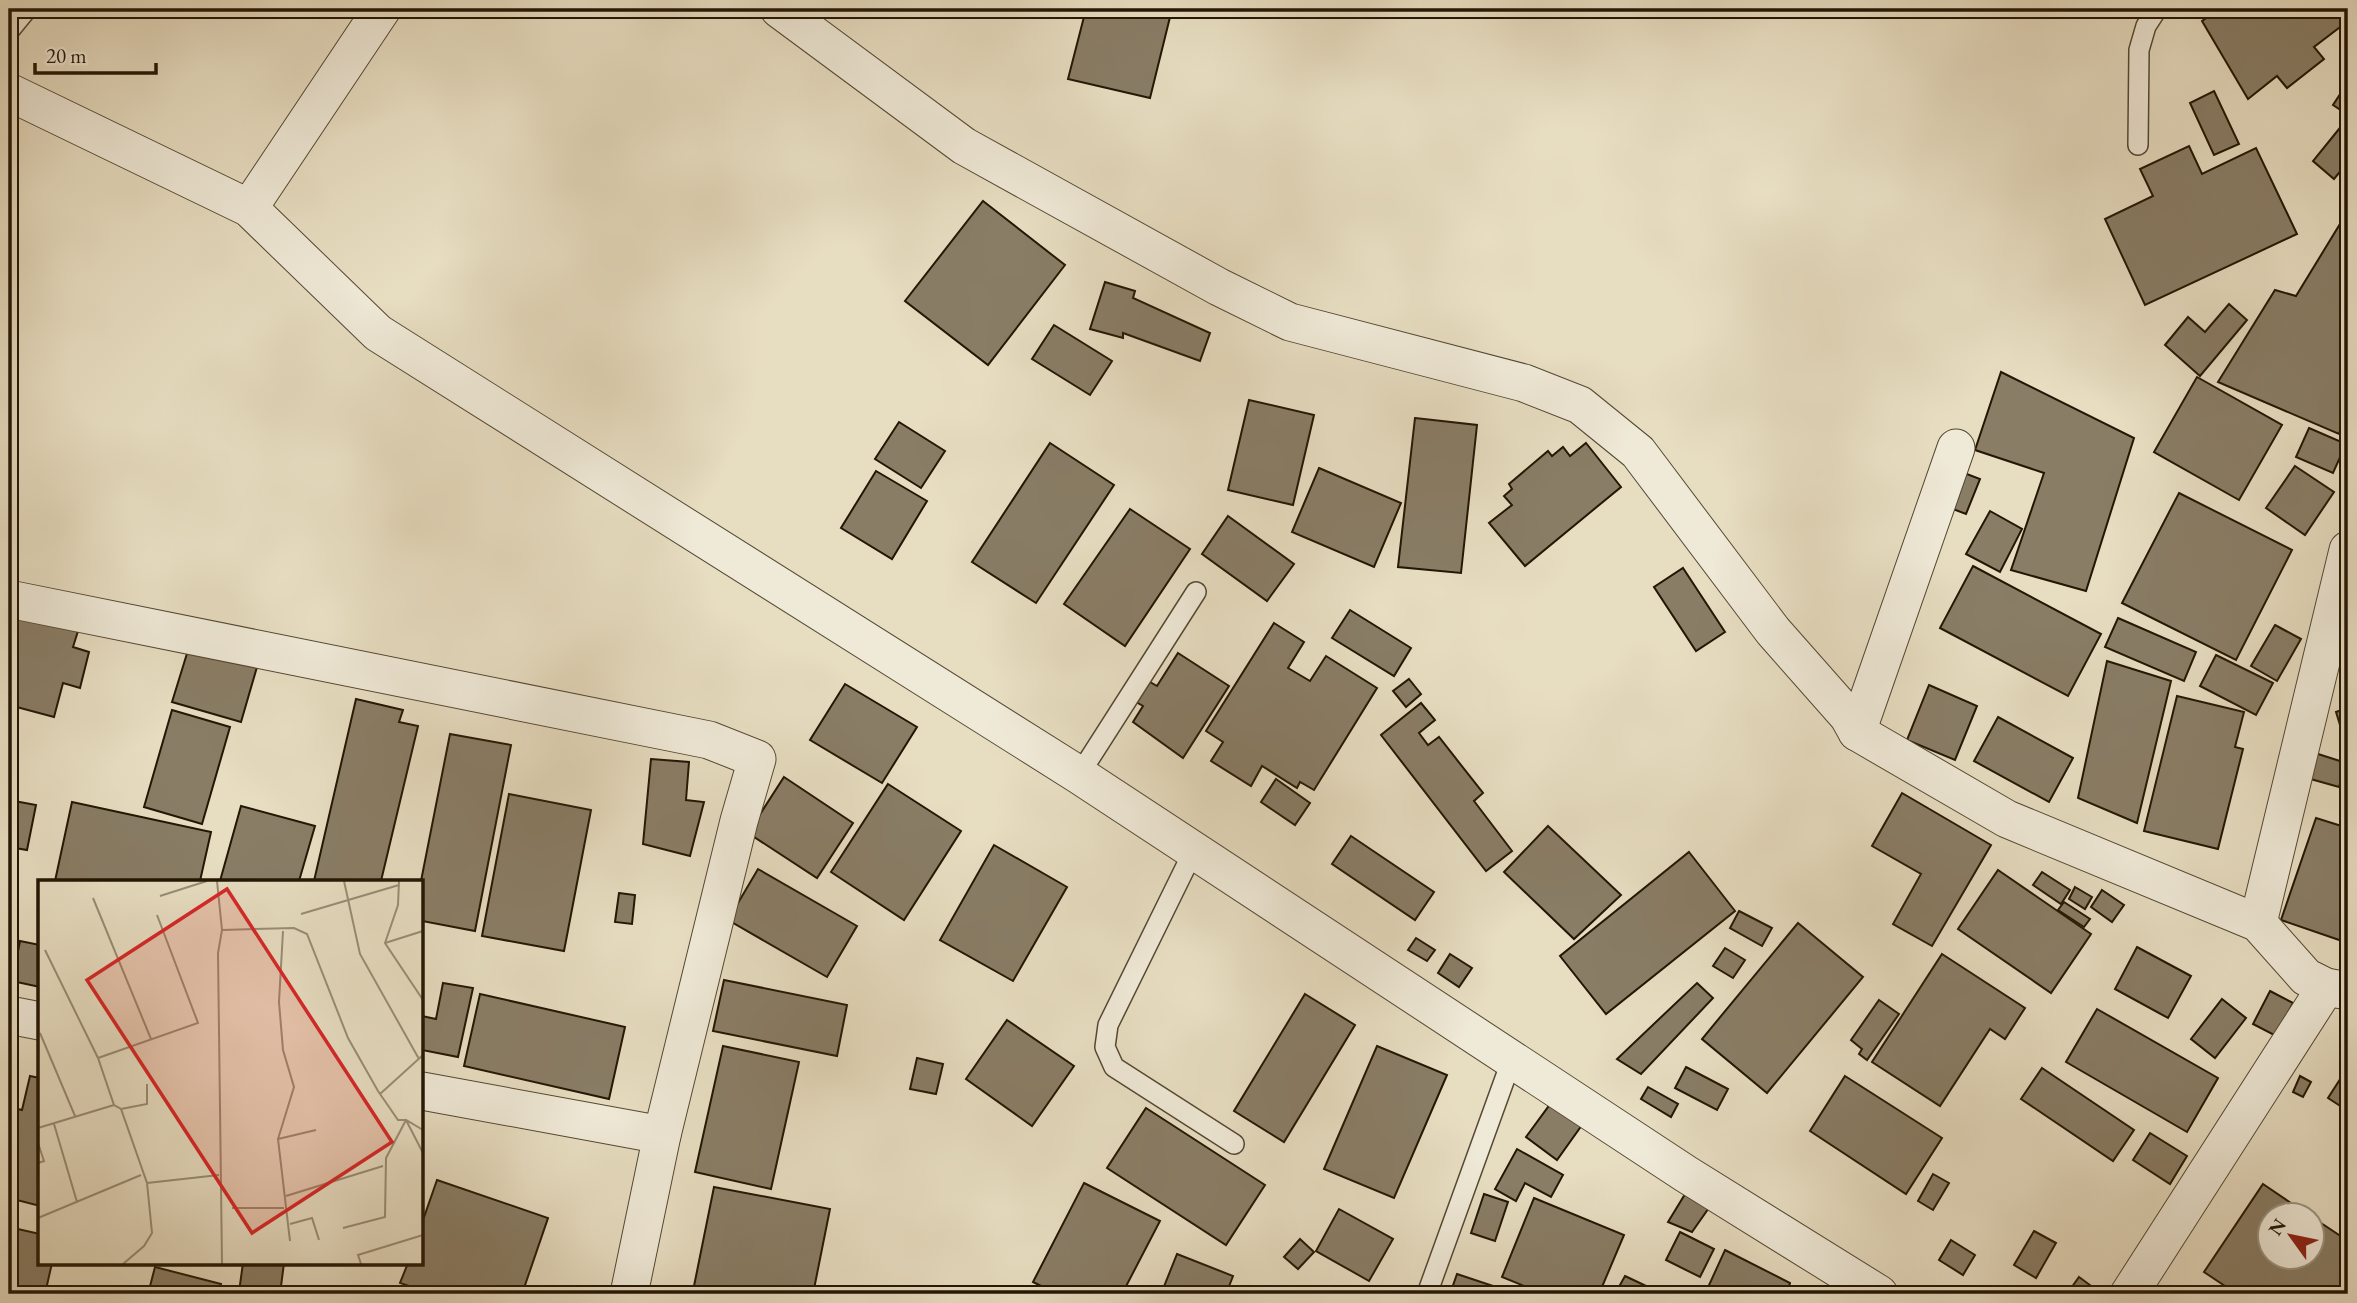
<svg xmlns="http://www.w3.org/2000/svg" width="2357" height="1303" viewBox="0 0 2357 1303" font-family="'EB Garamond',serif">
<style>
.building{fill:#897d66;stroke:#231604;stroke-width:2}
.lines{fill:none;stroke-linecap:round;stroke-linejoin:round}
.lane-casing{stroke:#544833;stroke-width:22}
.street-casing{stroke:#544833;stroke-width:39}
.lane{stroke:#efe9d7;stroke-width:19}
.street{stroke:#efe9d7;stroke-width:37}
.inset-road{fill:none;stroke:#998d75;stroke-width:2}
.view{fill:#d62828;fill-opacity:0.15;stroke:#d62828;stroke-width:3.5}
.inset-edge{fill:none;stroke:#231604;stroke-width:3.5}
</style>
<rect width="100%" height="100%" fill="#e7ddc1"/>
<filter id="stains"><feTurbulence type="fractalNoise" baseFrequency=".00286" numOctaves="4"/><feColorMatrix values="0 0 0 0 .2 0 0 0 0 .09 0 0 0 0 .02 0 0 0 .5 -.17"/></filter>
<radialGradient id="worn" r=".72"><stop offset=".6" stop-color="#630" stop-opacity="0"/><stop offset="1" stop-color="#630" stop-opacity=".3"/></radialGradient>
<g class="building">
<path d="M1086,9H1172L1150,98L1068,79Z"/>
<path d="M2219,9H2344L2348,13V21L2314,47L2324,59L2287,88L2277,76L2248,99L2202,21Z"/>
<path d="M2348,82V115L2333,105Z"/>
<path d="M2214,91L2239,144L2214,155L2190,103Z"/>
<path d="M2339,129L2348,136V162L2334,179L2313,161Z"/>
<path d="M2189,146L2202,174L2256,148L2297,234L2145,305L2105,219L2153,196L2140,169Z"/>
<path d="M983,201L1065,265L988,365L905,301Z"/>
<path d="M2340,224L2348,226V406L2339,434L2218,382L2275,290L2296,296Z"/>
<path d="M1105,282L1135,291L1133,298L1210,333L1200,361L1123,333V338L1090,329Z"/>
<path d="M2229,304L2247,320L2200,376L2165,345L2188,317L2205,332Z"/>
<path d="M1054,325L1112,361L1090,395L1032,359Z"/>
<path d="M2001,372L2134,438L2086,591L2011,570L2044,473L1975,450Z"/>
<path d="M2197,377L2282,425L2239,500L2154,452Z"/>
<path d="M1249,400L1314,415L1293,505L1228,490Z"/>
<path d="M1415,418L1477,425L1461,573L1398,567Z"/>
<path d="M899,422L945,451L921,488L875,459Z"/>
<path d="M2309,428L2346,444L2333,473L2296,457Z"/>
<path d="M1050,443L1114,485L1036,603L972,562Z"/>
<path d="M1586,443L1621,487L1525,566L1489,523L1512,505L1504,496L1512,489L1509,484L1548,451L1552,456L1563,447L1570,456Z"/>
<path d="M2295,466L2334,492L2305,535L2266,508Z"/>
<path d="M1319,468L1401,503L1374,567L1292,532Z"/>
<path d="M876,471L927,501L892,559L841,528Z"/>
<path d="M1959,471L1980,479L1966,514L1945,506Z"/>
<path d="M2179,493L2292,550L2236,660L2122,603Z"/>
<path d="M1130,509L1190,549L1125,646L1064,604Z"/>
<path d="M1990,511L2022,529L2000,572L1966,554Z"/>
<path d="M1228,516L1294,564L1267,601L1202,554Z"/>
<path d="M1973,566L2101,634L2068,696L1940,628Z"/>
<path d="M1683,568L1725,632L1696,651L1654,587Z"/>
<path d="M1350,610L1411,648L1394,676L1332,638Z"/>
<path d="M9,612L78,631L73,647L89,652L80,688L63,683L54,717L9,705Z"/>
<path d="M2118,618L2196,652L2184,681L2105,647Z"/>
<path d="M1274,623L1304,642L1288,668L1310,681L1326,656L1377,688L1314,790L1300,782L1297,788L1262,766L1251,786L1211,761L1223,742L1206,731Z"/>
<path d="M2275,625L2301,639L2277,681L2251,666Z"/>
<path d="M189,647L257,667L241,722L172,702Z"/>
<path d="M1178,653L1229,686L1183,758L1133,722L1143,706L1136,702L1150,682L1157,686Z"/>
<path d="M2216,655L2273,683L2256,715L2200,686Z"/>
<path d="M2107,661L2171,681L2137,823L2078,798Z"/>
<path d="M1409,679L1421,694L1406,707L1393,691Z"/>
<path d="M845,684L917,727L882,783L810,740Z"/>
<path d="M1929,685L1977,706L1955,760L1907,740Z"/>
<path d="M2177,696L2244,712L2235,747L2243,749L2218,849L2144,831Z"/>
<path d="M356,699L403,710L399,722L418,726L381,881H314Z"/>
<path d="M1421,703L1435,720L1419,733L1428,745L1439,737L1483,793L1474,801L1512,851L1486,871L1381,735Z"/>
<path d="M2348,708V751L2336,712Z"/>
<path d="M172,710L230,727L202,824L144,807Z"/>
<path d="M1998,717L2073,758L2049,802L1974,761Z"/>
<path d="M450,734L511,745L475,931L422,921L421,881Z"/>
<path d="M2315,753L2346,763L2339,787L2307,778Z"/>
<path d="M651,759L689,762L686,800L704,802L690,856L643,844Z"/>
<path d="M784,777L853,823L817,878L748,833Z"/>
<path d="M1276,779L1310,803L1295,825L1261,802Z"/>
<path d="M888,784L961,831L904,920L831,872Z"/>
<path d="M1902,793L1991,845L1932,946L1893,924L1921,874L1872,846Z"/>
<path d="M509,794L591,810L564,951L482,936Z"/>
<path d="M9,800L36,805L27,850L9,847Z"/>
<path d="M72,802L211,832L200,881H55Z"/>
<path d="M241,806L315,826L299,881H220Z"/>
<path d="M2316,818L2348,828V943L2281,920Z"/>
<path d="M1548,826L1621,895L1574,939L1504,872Z"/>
<path d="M1351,836L1434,892L1415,920L1332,864Z"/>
<path d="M994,845L1067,887L1013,981L940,940Z"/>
<path d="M1689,852L1735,911L1606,1014L1560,956Z"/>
<path d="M758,869L857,926L827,977L728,920Z"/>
<path d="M1998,870L2091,934L2051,993L1958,929Z"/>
<path d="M2042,872L2070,890L2061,904L2033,885Z"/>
<path d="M2075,887L2092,897L2085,909L2069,899Z"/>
<path d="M2102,890L2124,905L2112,922L2091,907Z"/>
<path d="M619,893L635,895L632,924L615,922Z"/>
<path d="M2064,902L2090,919L2084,927L2058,910Z"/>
<path d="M1739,911L1772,928L1762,946L1730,928Z"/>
<path d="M1798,923L1863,977L1767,1093L1702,1039Z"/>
<path d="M1416,938L1435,950L1427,961L1408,950Z"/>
<path d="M20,941L40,945V987L12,981Z"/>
<path d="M2137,947L2191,976L2168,1018L2115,989Z"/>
<path d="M1725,948L1745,960L1733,978L1713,966Z"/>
<path d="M1450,954L1472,968L1459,987L1438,973Z"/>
<path d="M1942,954L2025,1008L2005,1039L1990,1029L1940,1106L1872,1062Z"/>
<path d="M724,980L847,1005L837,1056L713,1031Z"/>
<path d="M443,983L473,988L458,1057L422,1050V1016L436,1019Z"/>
<path d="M1697,983L1713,998L1641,1074L1617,1059Z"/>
<path d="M2270,991L2293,1003L2276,1036L2253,1024Z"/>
<path d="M480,994L625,1027L609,1099L464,1066Z"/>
<path d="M1305,994L1355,1025L1284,1142L1234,1111Z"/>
<path d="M2222,999L2246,1018L2215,1058L2191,1039Z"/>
<path d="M1879,1000L1899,1014L1867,1060L1859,1054L1862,1049L1851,1040Z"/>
<path d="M2097,1009L2218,1078L2187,1132L2066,1062Z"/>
<path d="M1007,1020L1074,1066L1032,1126L966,1079Z"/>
<path d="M723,1046L799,1062L771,1189L695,1172Z"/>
<path d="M1377,1046L1447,1075L1394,1198L1324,1169Z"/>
<path d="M917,1058L943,1064L936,1094L910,1089Z"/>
<path d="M1686,1067L1728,1089L1717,1110L1675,1088Z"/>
<path d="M2348,1067V1111L2328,1098Z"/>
<path d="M2042,1068L2134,1130L2113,1161L2021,1099Z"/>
<path d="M30,1076L40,1078V1206L9,1198V1107L22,1110Z"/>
<path d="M1845,1076L1942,1138L1906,1194L1810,1131Z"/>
<path d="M2300,1076L2311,1082L2303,1097L2293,1092Z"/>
<path d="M1648,1087L1678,1104L1671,1117L1641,1099Z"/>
<path d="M1551,1103L1582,1125L1557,1160L1526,1137Z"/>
<path d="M1146,1108L1265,1185L1226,1245L1107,1168Z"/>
<path d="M2150,1133L2187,1156L2170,1184L2133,1160Z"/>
<path d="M1517,1149L1563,1175L1551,1197L1525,1183L1516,1201L1495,1189Z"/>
<path d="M1933,1174L1949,1183L1933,1210L1918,1201Z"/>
<path d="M437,1180L548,1218L522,1294H433L400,1283L408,1263H422V1223Z"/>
<path d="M1084,1183L1160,1221L1122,1294H1057L1033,1282Z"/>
<path d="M2263,1184L2310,1216H2270V1258H2312V1217L2348,1241V1294H2237L2204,1272Z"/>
<path d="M1690,1186L1713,1202L1692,1232L1668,1222Z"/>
<path d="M714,1187L830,1209L813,1294H709L693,1291Z"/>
<path d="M1484,1194L1508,1202L1495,1241L1471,1233Z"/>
<path d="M1534,1198L1624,1235L1599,1294H1544L1502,1277Z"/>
<path d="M1339,1209L1393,1239L1369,1281L1316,1251Z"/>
<path d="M9,1227L40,1234V1263H52L45,1294H9Z"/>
<path d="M2034,1231L2056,1243L2036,1278L2014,1265Z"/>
<path d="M1680,1232L1714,1249L1700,1277L1666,1260Z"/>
<path d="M1300,1239L1314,1252L1298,1269L1284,1257Z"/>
<path d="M1951,1240L1975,1255L1963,1275L1939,1260Z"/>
<path d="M1725,1250L1790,1283L1787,1294H1705Z"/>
<path d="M1177,1254L1233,1276L1226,1294H1161Z"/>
<path d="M243,1263H284L280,1294L239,1292Z"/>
<path d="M155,1267L221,1284L218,1294H148Z"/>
<path d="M1457,1274L1517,1294H1450Z"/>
<path d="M1625,1276L1663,1294H1615Z"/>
<path d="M2079,1277L2102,1294H2067Z"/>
</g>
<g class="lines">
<defs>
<g id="lane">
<path d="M9,31L27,9"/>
<path d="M2138,145L2139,50L2146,26L2157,9"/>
<path d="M1079,775L1196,592"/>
<path d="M1193,852L1108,1025L1105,1047L1114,1067L1234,1144"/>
<path d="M1427,1294L1512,1059"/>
</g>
<g id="street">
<path d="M779,9L964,146L1219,287L1290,322L1524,383L1580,405L1638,452L1773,631L1848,716L1857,732L2007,819L2258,923L2306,977L2326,987L2348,991"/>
<path d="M9,92L249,208L378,333L1079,775L1686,1174L1879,1294"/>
<path d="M249,208L382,9"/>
<path d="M9,599L709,740L757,759L739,821L662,1135L629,1294"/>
<path d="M1857,732L1956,448"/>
<path d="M2258,923L2348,550"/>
<path d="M9,1015L40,1021"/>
<path d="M422,1091L662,1135"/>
<path d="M2129,1294L2326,987"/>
</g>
</defs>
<use href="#lane" class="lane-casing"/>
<use href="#street" class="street-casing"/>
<use href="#lane" class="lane"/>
<use href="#street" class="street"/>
</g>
<g transform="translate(38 880)">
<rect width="385" height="385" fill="#e7ddc1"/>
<path class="inset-road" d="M179,1L184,50L180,73L184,384M306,1L322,74L381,179M361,1L360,25L347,63L385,120M122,16L169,1M55,18L113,159M263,34L361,5M184,50L256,48L269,54L310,158L340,211L360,240H368L385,273M245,51L241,122L245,170L256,207L240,259L252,361M347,63L385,51M7,70L60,178L76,225L83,229L109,303L114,353L106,366L85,384M2,153L37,236M60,178L160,143L119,35M342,214L385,175M83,229L109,224V204M16,244L39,322M0,248L76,225M240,259L278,250M0,263L6,281L0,283M109,303L181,295M248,316L345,286M194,328H246M0,338L103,295M252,344L274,338L281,360M305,348L347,337L348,278L368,240L385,250M323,384L320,375L385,355"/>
<path class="view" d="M189,9L354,262L214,353L49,100Z"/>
<rect width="385" height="385" class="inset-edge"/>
</g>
<rect width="2357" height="1303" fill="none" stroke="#e7ddc1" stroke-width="35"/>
<rect x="10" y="10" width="2336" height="1282" fill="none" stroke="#231604" stroke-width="3.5"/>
<rect x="18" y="18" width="2322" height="1268" fill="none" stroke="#231604" stroke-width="2"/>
<g transform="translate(2291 1236) rotate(303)"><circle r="33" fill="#efe9d7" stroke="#9d9583" stroke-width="2"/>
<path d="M0-5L12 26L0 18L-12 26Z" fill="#8f2418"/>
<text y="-10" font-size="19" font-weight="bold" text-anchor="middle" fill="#231604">N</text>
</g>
<path d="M35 63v10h121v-10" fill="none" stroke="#231604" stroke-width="3.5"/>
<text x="46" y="63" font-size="21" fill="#231604" stroke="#efe9d7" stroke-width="5" paint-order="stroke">20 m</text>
<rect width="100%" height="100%" filter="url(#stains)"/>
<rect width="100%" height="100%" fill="url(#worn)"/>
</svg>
